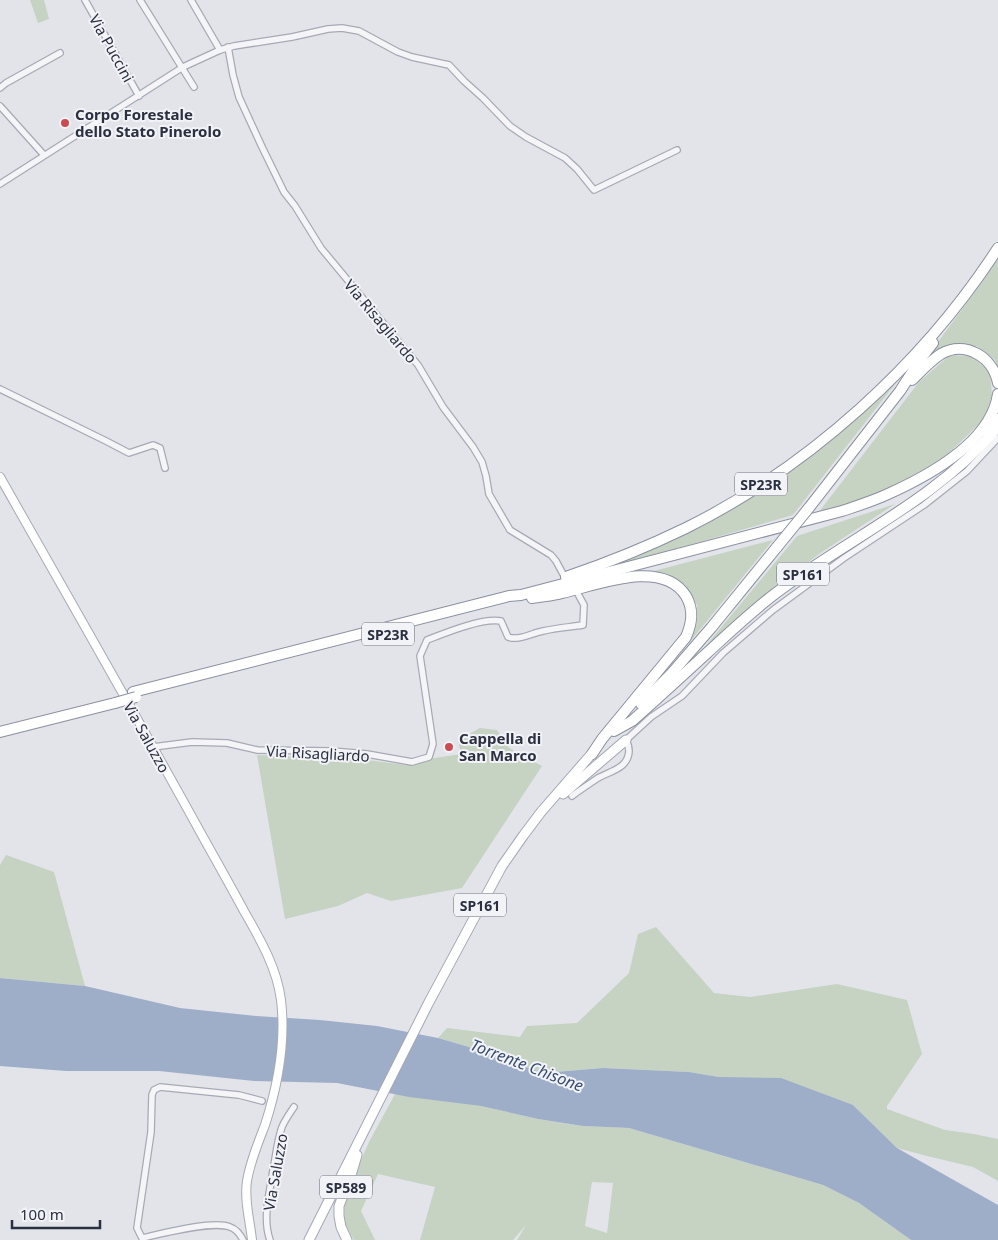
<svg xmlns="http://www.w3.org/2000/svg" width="998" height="1240" viewBox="0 0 998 1240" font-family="'Noto Sans',sans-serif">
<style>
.green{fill:#c6d3c3;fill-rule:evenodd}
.water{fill:#9faec8}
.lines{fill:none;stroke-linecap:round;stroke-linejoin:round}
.street-casing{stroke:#a7aab4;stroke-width:8}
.secondary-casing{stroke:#a7aab4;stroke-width:10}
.primary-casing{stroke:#a2a7b5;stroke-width:11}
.highway-casing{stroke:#8a90a0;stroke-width:12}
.street{stroke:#f5f5f8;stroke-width:5.5}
.secondary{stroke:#fff;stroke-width:8}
.primary{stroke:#fff;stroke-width:9}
.highway{stroke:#fff;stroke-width:10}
.highway-bridge-casing{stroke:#8a90a0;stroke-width:12;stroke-linecap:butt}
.highway-bridge{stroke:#fff;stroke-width:10}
.poi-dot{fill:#c94d52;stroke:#f2f3f7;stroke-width:2}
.labels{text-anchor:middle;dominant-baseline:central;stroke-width:4;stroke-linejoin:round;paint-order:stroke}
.shield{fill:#f2f3f7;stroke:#676a78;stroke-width:1}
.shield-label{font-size:14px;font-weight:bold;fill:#2b3041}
.street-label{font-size:15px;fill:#2b3041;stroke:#f2f3f7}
.poi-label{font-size:15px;font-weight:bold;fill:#2b3041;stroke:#f2f3f7;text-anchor:start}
.water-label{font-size:16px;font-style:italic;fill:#364b74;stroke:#f2f3f7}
</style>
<rect width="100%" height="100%" fill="#e2e4ea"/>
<g class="green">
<path d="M30,0H44L49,19L38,23Z"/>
<path d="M998,258V368L995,360L977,346H952L926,358L983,281Z"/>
<path d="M950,355L971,356L990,372L992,395L985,418L940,462L880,493L818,513L919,382Z"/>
<path d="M910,365L793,515L710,539L612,566L653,549L740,504L828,443Z"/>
<path d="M895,504L819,554L767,595L704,648L797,536Z"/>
<path d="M773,540L680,654L693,633L697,605L685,585L667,576L646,573Z"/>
<path d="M480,728L497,730L509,748L542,766L462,888L391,901L367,893L338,906L285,919L257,755L359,759L406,765L435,758L461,754L458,740Z"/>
<path d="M6,855L54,872L85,986L0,978V865Z"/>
<path d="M656,927L714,993L750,997L837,984L907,1000L922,1054L887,1106V1109L945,1130L974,1134L998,1139V1181L973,1167L927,1156L897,1148L853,1105L719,1077L689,1072L603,1068L543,1073L469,1047L438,1038L447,1028L520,1037L527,1026L577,1023L629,973L638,934Z"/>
<path d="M395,1094L481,1106L538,1119L583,1126L629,1128L823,1185L859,1203L911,1240H517L526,1225L513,1240H420L435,1187L378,1174L361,1211L375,1240H354L344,1222L345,1197L369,1142ZM592,1182L613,1183L607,1233L585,1226Z"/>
</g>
<path class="water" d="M0,978L85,986L180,1008L256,1016L320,1020L377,1026L438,1038L469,1047L543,1073L603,1068L689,1072L719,1077L781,1078L853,1105L897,1148L998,1205V1240H911L859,1203L823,1185L629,1128L583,1126L538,1119L481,1106L409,1097L337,1083L254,1081L159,1071H66L0,1066Z"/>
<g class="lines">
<defs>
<g id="street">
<path d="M85,0L139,96"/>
<path d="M140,0L194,87"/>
<path d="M191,0L220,50"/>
<path d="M228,47L233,75L239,97L262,147L284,192L295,206L321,248L418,365L443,407L473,447L482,462L486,476L489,494L510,530L551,555L556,561L563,574"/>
<path d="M0,88L6,83L60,53"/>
<path d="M0,106L44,155"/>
<path d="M0,184L183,67L220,50L234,46L292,37L328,29L342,28L359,31L398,52L412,57L449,65L464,81L483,98L510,126L526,137L565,158L577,169L594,190L677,150"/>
<path d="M0,389L106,441L129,453L153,445L160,448L165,468"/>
<path d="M153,747L192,742L227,743L257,750L332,751L367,754L412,762L429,757L433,744L420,656L427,640C445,633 481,618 501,621L508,637C519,641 532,633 543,631C557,628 570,627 583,625L584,605L578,594"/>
<path d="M572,796C580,790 589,784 598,778C610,771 628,769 629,751C629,746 628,744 626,740L651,717L682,696L723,653L773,610L844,558L924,505L967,471L998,438"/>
<path d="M243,1240C240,1234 236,1229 230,1227C213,1220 160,1234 142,1238L137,1228L151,1132L152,1095L154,1090L160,1087L239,1095L262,1101"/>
<path d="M270,1240C262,1218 270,1192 273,1170C276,1156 277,1141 282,1127C285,1120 290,1113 294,1107"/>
</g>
<path id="secondary" d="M0,477C68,597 137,717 203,837C217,862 231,887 244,911C260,939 277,968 281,1000C286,1042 278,1085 265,1125C258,1143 250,1162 247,1181C244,1200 250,1221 252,1240"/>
<g id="primary">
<path d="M563,794L626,740"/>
<path d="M309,1240L428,1004L502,866L523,836L541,812L595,750"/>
<path d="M347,1240L341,1227L339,1216V1206L352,1172L357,1155"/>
</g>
<g id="highway">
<path d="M912,380C921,371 930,361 941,354C965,340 993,357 998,383"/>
<path d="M987,432L998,419"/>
<path d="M808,509L900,391L922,357L933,343"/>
<path d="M566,577C607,563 647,547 686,528C809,467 923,364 998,248"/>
<path d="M532,598C542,596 552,596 562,593C597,585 662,558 686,596C694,610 692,623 686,637L602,739L592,754"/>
<path d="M133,692L509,596L521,595L842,511C857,506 873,501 888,494C928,476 991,442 998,394"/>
<path d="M641,704L671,674L711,628L777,547"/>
<path d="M614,731L632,721C657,699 682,676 707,653C730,632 752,611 776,593C849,538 936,500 996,429"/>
<path d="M0,732L115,703"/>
</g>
</defs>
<use href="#street" class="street-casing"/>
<use href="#secondary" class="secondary-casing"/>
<use href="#primary" class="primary-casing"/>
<use href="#highway" class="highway-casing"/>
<use href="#street" class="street"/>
<use href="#secondary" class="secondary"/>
<use href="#primary" class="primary"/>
<use href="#highway" class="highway"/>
<defs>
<g id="highway-bridge">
<path d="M777,547L808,509"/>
<path d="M115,703L136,697"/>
</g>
</defs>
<use href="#highway-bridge" class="highway-bridge-casing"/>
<use href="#highway-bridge" class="highway-bridge"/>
</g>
<g class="poi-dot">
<circle cx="65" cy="123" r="5"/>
<circle cx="449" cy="747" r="5"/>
</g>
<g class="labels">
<g class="shield">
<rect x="735" y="472.5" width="52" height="23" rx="4"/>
<rect x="777" y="562.5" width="52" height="23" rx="4"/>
<rect x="362" y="622.5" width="52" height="23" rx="4"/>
<rect x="454" y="893.5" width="52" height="23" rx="4"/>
<rect x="320" y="1175.5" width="52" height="23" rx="4"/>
</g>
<g class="shield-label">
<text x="761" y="484">SP23R</text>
<text x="803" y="574">SP161</text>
<text x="388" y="634">SP23R</text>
<text x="480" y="905">SP161</text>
<text x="346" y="1187">SP589</text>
</g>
<g class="street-label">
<text transform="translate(112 48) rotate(61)">Via Puccini</text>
<text transform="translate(381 321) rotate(50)">Via Risagliardo</text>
<text transform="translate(147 737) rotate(61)">Via Saluzzo</text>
<text transform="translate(318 753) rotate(3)">Via Risagliardo</text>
<text transform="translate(275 1172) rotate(-80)">Via Saluzzo</text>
</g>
<g class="poi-label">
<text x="75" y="114">Corpo Forestale<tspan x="75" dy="17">dello Stato Pinerolo</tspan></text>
<text x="459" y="738">Cappella di<tspan x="459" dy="17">San Marco</tspan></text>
</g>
<g class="water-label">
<text transform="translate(527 1065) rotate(21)">Torrente Chisone</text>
</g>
</g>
<path d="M12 1220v8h88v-8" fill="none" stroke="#2b3041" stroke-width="2.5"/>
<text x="20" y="1220" font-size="15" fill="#2b3041" stroke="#f2f3f7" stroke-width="4" paint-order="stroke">100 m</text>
</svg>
